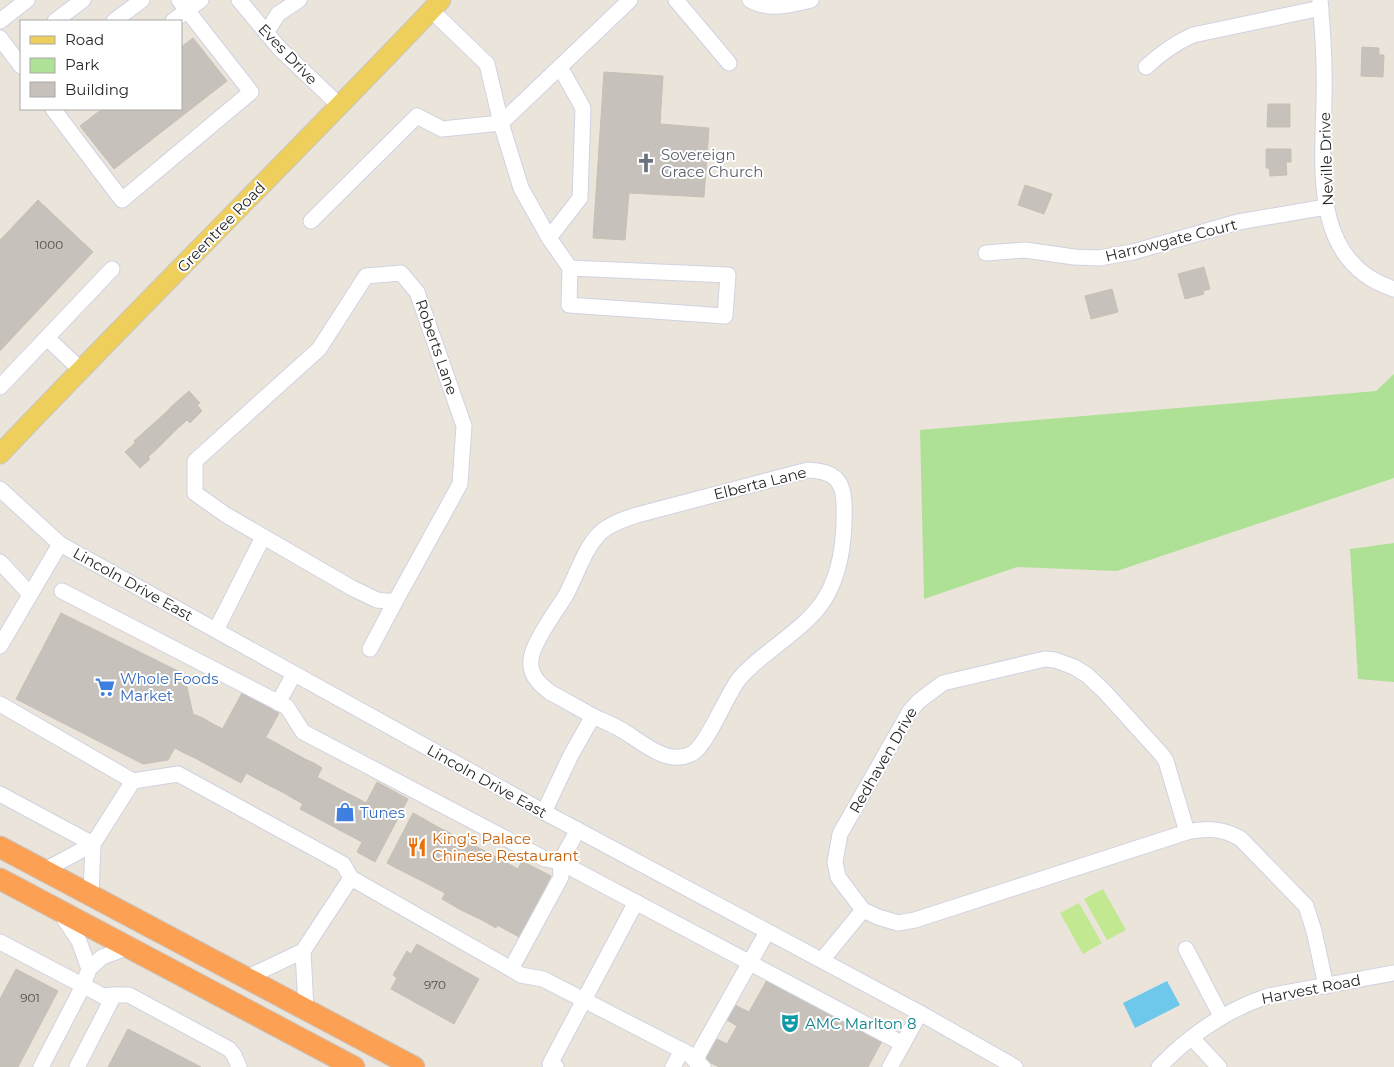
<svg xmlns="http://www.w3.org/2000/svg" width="1394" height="1067" viewBox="0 0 1394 1067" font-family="Montserrat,sans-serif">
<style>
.green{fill:#aee196}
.pitch{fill:#c2e892}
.water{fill:#6dc8ec}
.building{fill:#c6c1ba;stroke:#c6c0b4}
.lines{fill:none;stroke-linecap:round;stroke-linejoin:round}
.minor-casing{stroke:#cfd2e1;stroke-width:17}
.major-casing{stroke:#c7c7c7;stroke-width:21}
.highway-casing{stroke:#c7c7c7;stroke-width:23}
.minor{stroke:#fff;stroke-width:15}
.major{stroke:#eecf5b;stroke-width:19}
.highway{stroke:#fca054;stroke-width:21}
.labels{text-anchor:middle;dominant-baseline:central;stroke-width:4;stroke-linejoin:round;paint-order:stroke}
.number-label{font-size:12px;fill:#504e4c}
.street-label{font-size:15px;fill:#282828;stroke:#fff}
.worship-label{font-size:15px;fill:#5b616d;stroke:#fff;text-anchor:start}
.shop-label{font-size:15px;fill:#366cbe;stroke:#fff;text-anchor:start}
.food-label{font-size:15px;fill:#c56008;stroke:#fff;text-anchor:start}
.culture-label{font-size:15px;fill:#0d838f;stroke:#fff;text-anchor:start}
</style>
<rect width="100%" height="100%" fill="#ebe4da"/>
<g class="green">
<path d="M1394,374V478L1117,571L1017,567L924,599L920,430L1376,391Z"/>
<path d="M1394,543V682L1358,679L1350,549Z"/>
</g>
<g class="pitch">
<path d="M1103,889L1126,930L1107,940L1084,899Z"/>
<path d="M1079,903L1102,943L1083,954L1060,913Z"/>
</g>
<path class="water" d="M1167,981L1180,1005L1135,1028L1123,1003Z"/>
<g class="building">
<path d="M193,38L227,81L114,169L80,126L102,109H181V47Z"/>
<path d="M1362,47L1379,48V55H1384L1383,77L1361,76Z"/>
<path d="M604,72L663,76L660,124L709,128L704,197L629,193L625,240L593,238Z"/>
<path d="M1268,104H1290V127H1267Z"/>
<path d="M1266,149H1291V162H1286L1287,175L1270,176L1269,168H1266Z"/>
<path d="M1025,185L1052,194L1044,214L1018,205Z"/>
<path d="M38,200L93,252L60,287L5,235Z"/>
<path d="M5,235L60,287L26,323L0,298V240Z"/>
<path d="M1204,267L1210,289L1203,291L1204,294L1185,299L1178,274Z"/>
<path d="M1112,289L1118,312L1091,319L1085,296Z"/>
<path d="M0,298L26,323L0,351Z"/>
<path d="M189,391L200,403L197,405L202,411L190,423L173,405Z"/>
<path d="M173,405L187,420L177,429L164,414Z"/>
<path d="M164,414L177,429L168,438L154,423Z"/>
<path d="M154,423L168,438L158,448L144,432Z"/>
<path d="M144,432L158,448L148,457L134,441Z"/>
<path d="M135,443L150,459L140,468L125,452Z"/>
<path d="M61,613L184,674L193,714L168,760L143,764L16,699Z"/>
<path d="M242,693L279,713L241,783L204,763Z"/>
<path d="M193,714L203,718L184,753L175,748Z"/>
<path d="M203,718L213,724L195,758L184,753Z"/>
<path d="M213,724L223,729L204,763L195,758Z"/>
<path d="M265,737L278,744L259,780L246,773Z"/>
<path d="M278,744L289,750L270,786L259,780Z"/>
<path d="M289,750L305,759L286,794L270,786Z"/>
<path d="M305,759L314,763L294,799L286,794Z"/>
<path d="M314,763L322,768L303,804L294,799Z"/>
<path d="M317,777L349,794L332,826L300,809Z"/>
<path d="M377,782L408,799L397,820L366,803Z"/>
<path d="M349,794L359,799L341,831L332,826Z"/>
<path d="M359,799L366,803L349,835L341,831Z"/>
<path d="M366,803L397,820L375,862L357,852L362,842L349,835Z"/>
<path d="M413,813L424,819L398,869L387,863Z"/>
<path d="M424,819L436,826L410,875L398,869Z"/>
<path d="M436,826L448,832L422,881L410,875Z"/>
<path d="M448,832L459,838L433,887L422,881Z"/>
<path d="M459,838L471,844L445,893L433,887Z"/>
<path d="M471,844L491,854L461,910L442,899Z"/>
<path d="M491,854L509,864L480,919L461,910Z"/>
<path d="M522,861L551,876L519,937L497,925L525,873L518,869Z"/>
<path d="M509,864L525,873L496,928L480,919Z"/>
<path d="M417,944L479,979L454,1024L391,989L397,978L393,975L407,951L411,954Z"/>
<path d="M16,969L58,991L18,1067H0V999Z"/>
<path d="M767,980L882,1041L868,1067H719L705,1060L717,1039L727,1044L737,1026L727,1020L735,1005L749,1012Z"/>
<path d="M128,1029L201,1067H108Z"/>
</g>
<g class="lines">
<defs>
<g id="minor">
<path d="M239,0L280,49L340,106"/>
<path d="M676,0L729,63"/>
<path d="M750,0C769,11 791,5 811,0"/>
<path d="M1320,0C1323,33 1325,66 1324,99C1323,168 1310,262 1394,289"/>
<path d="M431,10L487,64L501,123L630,0"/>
<path d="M0,21L27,0"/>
<path d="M55,21L83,0"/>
<path d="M114,21L142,0"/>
<path d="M173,21L201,0"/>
<path d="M266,33L278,14L299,0"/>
<path d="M0,38L21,66"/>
<path d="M1146,67C1161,53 1175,43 1193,35L1321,8"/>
<path d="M53,109L122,200L251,92L179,0"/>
<path d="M311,221L417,116L442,129L501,123L521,188L549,238L570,268L569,305L725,316L728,275L570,268"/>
<path d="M549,238L580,198L583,108L560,67"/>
<path d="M986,253L1025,250L1074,257L1099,258L1133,252L1238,222L1326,207"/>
<path d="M401,273L417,292L464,426L460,484L395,602L377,600L352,588L226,515L195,493V461L319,349L366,276Z"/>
<path d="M47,338L81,370"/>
<path d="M0,387L112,269"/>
<path d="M808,470C832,471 843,478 844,503C845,533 842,568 827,595C817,613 800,627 785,639C769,652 752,663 739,679C726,696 708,743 693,753C689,755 684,757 679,757C660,760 634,736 618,728C610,723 600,720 591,715C578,708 565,700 551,693C542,686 532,678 531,666C530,659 533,650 536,644C544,627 556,611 566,595C577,575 583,551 599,534C609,524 624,519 637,515Z"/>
<path d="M0,489L60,544L544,812L920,1013L1015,1067"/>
<path d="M0,562L30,594"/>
<path d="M62,591L287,707L303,732L545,859L560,862L903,1044"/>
<path d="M216,630L263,537"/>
<path d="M0,646L60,544"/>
<path d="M370,649L395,602"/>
<path d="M278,703L294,674"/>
<path d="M0,704L133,781L178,774L343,864L351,878L511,969L521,975L543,979L689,1054L698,1064L703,1067"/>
<path d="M0,794L93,844"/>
<path d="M544,812L571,755L593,716"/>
<path d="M1187,832L1166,761L1162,755L1104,691L1087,675L1074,667L1055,660L1045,659L943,683L919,701L910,711L840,834L835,862L838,877L863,910L878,917L898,923L915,920L1187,832C1207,828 1223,828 1241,839L1306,906L1314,931L1326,986"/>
<path d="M43,871L93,844"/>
<path d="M91,896L93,844L133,781"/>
<path d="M61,914L79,941L89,969"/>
<path d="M0,942L103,996L114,995"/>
<path d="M1186,949L1221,1016"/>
<path d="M303,951L306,1009"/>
<path d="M822,960L863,910"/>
<path d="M511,969L561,877L560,862L578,830"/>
<path d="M246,978L303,951L351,878"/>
<path d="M1192,1038L1219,1067"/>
<path d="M41,1067L83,986L89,969L102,957L129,947"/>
<path d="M77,1067L114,995H129L229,1049L234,1055L239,1067"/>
<path d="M556,1067L550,1064L636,902"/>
<path d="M673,1067L682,1050"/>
<path d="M698,1067V1055L767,932"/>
<path d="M890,1067L920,1013"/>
<path d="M1159,1067C1190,1035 1226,1010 1268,996L1394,973"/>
</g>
<path id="major" d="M0,454C145,301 296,153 441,0"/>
<g id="highway">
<path d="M0,847L414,1067"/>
<path d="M0,879L354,1067"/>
</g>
</defs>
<use href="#minor" class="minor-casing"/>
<use href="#major" class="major-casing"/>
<use href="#highway" class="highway-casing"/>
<use href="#minor" class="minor"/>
<use href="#major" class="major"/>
<use href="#highway" class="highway"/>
</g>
<defs>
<symbol id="church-bare" viewBox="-9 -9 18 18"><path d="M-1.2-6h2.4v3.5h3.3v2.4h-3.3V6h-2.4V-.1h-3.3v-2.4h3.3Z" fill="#6b7280" stroke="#fff" stroke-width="2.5" paint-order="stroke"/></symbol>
<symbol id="supermarket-bare" viewBox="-9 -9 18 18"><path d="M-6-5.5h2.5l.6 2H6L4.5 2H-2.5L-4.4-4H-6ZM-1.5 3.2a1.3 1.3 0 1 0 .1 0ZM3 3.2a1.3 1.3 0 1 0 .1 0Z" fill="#3f7fe0" stroke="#fff" stroke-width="2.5" paint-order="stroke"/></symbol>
<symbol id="shop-bare" viewBox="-9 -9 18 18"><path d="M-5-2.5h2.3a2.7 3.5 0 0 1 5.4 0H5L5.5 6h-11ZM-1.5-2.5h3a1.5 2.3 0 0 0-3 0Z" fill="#3f7fe0" stroke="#fff" stroke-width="2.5" paint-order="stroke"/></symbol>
<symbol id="restaurant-bare" viewBox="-9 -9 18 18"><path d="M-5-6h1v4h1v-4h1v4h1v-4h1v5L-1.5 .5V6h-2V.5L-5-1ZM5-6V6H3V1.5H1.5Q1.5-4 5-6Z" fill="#e8710a" stroke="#fff" stroke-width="2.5" paint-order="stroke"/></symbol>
<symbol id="theatre-bare" viewBox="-9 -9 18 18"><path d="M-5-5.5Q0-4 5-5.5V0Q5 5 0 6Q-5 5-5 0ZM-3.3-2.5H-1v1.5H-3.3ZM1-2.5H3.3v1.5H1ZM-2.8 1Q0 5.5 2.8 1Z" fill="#0f9aa8" stroke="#fff" stroke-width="2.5" paint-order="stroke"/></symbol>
</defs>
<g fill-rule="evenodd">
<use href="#church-bare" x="632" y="149" width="28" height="28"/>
<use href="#supermarket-bare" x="91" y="673" width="28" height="28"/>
<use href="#shop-bare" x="331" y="798" width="28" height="28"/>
<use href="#restaurant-bare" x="403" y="833" width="28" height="28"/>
<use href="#theatre-bare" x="776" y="1009" width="28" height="28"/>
</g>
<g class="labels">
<g class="number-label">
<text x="49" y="244">1000</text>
<text x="435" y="984">970</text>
<text x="30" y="997">901</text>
</g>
<g class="street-label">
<text transform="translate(288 54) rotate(46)">Eves Drive</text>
<text transform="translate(1326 159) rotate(-92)">Neville Drive</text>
<text transform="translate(221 227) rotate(-46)">Greentree Road</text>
<text transform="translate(1171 240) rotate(-14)">Harrowgate Court</text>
<text transform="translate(437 347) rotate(71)">Roberts Lane</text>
<text transform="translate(760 483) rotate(-14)">Elberta Lane</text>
<text transform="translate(133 584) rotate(29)">Lincoln Drive East</text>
<text transform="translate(883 760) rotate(-60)">Redhaven Drive</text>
<text transform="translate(487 781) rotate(29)">Lincoln Drive East</text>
<text transform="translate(1311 989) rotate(-11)">Harvest Road</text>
</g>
<g class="worship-label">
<text x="661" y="154">Sovereign<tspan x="661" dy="17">Grace Church</tspan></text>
</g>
<g class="shop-label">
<text x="120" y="678">Whole Foods<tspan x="120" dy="17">Market</tspan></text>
<text x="360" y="812">Tunes</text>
</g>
<g class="food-label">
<text x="432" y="838">King's Palace<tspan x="432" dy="17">Chinese Restaurant</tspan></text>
</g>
<g class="culture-label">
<text x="805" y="1023">AMC Marlton 8</text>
</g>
</g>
<rect x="20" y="20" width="162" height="90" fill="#ffffff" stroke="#a9a9a9"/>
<rect x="30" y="36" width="25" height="8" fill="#eecf5b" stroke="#a9a9a9"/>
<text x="65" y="45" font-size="15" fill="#282828">Road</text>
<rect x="30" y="58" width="25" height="15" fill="#aee196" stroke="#a9a9a9"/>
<text x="65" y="70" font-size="15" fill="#282828">Park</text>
<rect x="30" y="82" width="25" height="15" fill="#c6c1ba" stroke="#a9a9a9"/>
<text x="65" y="95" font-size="15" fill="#282828">Building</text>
</svg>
